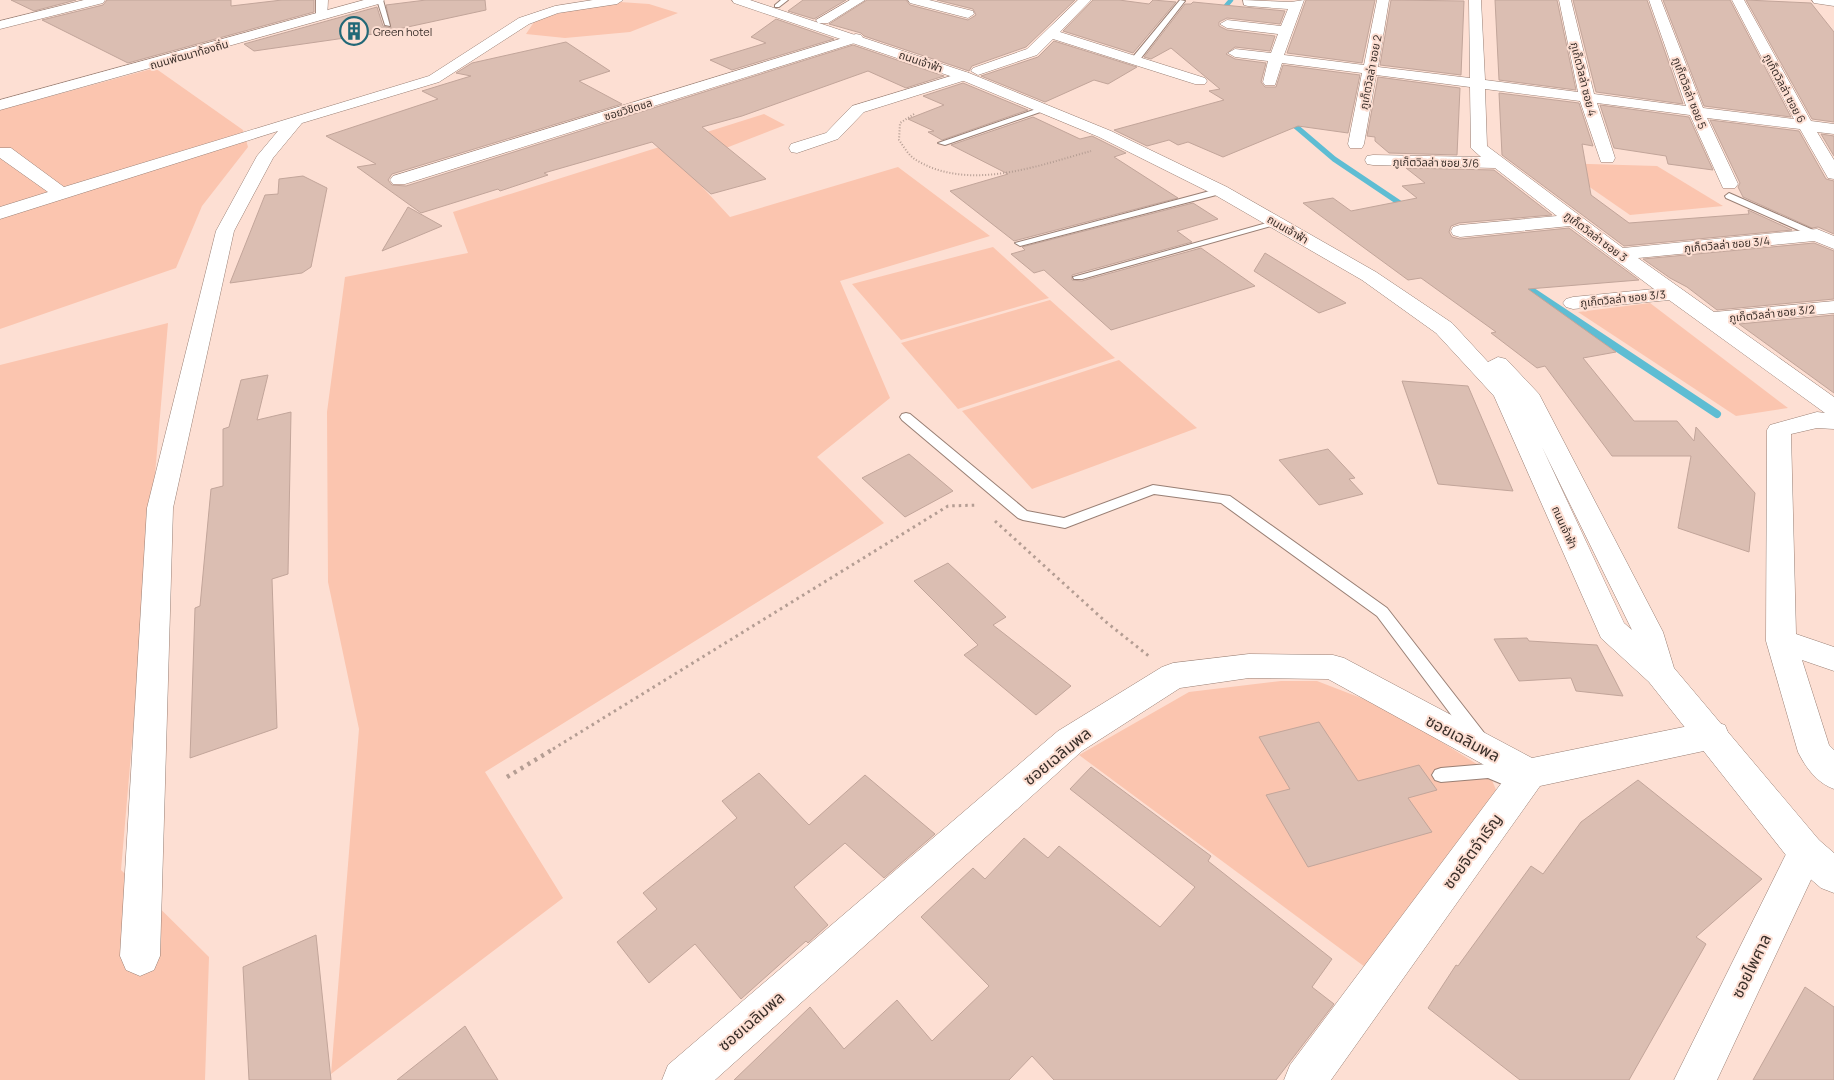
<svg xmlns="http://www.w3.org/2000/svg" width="1834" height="1080" viewBox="0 0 1834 1080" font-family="Manrope,'Noto Sans Thai',sans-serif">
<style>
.green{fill:#fbc5af}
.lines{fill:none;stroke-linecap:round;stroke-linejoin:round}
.stream-far2{stroke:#5ebdd3;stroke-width:4.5}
.stream-far1{stroke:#5ebdd3;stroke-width:5.5}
.stream{stroke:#5ebdd3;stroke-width:8}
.building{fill:#dbbeb2;stroke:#c2a59a}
.service-casing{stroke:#997f74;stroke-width:2}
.minor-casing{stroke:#997f74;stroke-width:1}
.tertiary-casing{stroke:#997f74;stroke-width:1}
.secondary-casing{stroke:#997f74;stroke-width:1}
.path-far2{stroke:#b49d93;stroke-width:2;stroke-dasharray:1 2;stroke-linecap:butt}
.path-far1{stroke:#b49d93;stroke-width:3;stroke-dasharray:2.5 4;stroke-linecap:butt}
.path{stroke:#b49d93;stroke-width:4.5;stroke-dasharray:3 5;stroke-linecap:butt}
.service{fill:#fff;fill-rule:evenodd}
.minor{fill:#fff;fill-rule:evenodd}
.tertiary{fill:#fff;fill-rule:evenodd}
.secondary{fill:#fff;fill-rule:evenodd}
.labels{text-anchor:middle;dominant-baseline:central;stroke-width:4;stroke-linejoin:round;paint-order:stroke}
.far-poi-label{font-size:11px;fill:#392e29;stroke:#fddfd3;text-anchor:start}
.far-street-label{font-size:11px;fill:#392e29;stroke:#fddfd3}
.near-street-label{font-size:16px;fill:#392e29;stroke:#fddfd3}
</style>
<rect width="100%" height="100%" fill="#fddfd3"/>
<g class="green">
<path d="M620,2L649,4L678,13L630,32L565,38L526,34L536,19L589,6Z"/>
<path d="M155,68L243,130L248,147L202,206L176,268L0,329V110Z"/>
<path d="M764,114L785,125L682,165L730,217L898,167L990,236L840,281L890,398L817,457L884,523L485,772L563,898L331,1074L359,729L328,582L327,412L345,277L468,253L453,212Z"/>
<path d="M1555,163L1657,166L1723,206L1630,215Z"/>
<path d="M993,247L1049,298L901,340L852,284Z"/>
<path d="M1050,300L1115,358L958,409L901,343Z"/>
<path d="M1650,303L1788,408L1736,416L1578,312Z"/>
<path d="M168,323L121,870L209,957L205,1080H0V365Z"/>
<path d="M1119,360L1197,428L1032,489L962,411Z"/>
<path d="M1281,681H1317L1387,708L1488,771L1497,792L1365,967L1079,755L1189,692Z"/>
</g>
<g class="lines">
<g class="stream-far2">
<path d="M1219,14L1231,0"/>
<path d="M1287,119L1295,126"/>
</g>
<g class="stream-far1">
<path d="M1293,124L1334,159L1407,208"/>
<path d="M1520,283L1523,285"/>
</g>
<path class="stream" d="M1521,284L1717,414"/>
</g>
<g class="building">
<path d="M11,0H76L34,11Z"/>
<path d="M107,0H231V6L282,0H314V12L128,63L42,20L103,5Z"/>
<path d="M426,0H485L486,10L380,33L254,51L244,44L377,7L383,26L391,28L386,5Z"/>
<path d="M803,0H846L814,19L788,11Z"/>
<path d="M867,0H906L910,5L968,20L976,15L973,9L937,0H1075L1026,47L972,66L969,71L864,36L861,33L829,24Z"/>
<path d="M1093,0H1119L1149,4L1153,0L1176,2L1133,53L1063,31Z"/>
<path d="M1306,0H1375L1362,63L1287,53Z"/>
<path d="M1391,0L1464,1L1461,75L1380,65Z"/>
<path d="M1495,0H1557L1576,90L1499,80Z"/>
<path d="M1573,0H1647L1683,104L1596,92Z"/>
<path d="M1663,0H1730L1791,117L1704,106Z"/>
<path d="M1746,0L1811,3L1834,32V122L1812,119Z"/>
<path d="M1193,2L1285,11L1280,24L1227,18L1219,22V26L1227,30L1275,36L1270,51L1235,47L1226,54L1235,59L1266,63L1261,82L1265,87H1276L1283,65L1360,75L1348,133L1298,126L1223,157L1188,142L1178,145L1169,140L1147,146L1114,130L1224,100L1209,91L1220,89L1171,48L1151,59L1144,57L1185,4H1191Z"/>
<path d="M776,19L834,39L732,70L710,60L766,43L751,37Z"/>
<path d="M1054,41L1137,67L1108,84L1094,80L1045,102L981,76L1038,57Z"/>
<path d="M566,42L610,71L579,81L622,104L392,174L388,180L392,185L406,186L853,45L944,76L906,88L868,71L742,116L702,127L766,179L711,194L652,142L544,173L548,175L500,191L498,189L421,213L357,167L376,164L326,136L438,99L422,91L471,76L456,73L472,63Z"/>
<path d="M1378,77L1460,88L1457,155L1389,153L1375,141V137L1367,136Z"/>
<path d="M963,83L1028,110L942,140L928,132L934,131L908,119L944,105L923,96Z"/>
<path d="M1499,93L1579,103L1593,146L1582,144L1591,195L1629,223L1749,214L1748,210L1792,230L1624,246L1502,155Z"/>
<path d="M1600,105L1689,117L1713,170L1668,164L1666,156L1614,148Z"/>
<path d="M1033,117L1080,139L1092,136L1126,153L1114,157L1178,198L1014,241L950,191L1008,174L951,145Z"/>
<path d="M1710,120L1799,131L1826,179L1834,181V234L1818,227L1812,228L1743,197L1738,187L1740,183Z"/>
<path d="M1821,134L1834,136V156Z"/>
<path d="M1406,168L1494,170L1552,215L1459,223L1451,226L1449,232L1452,237L1460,239L1569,228L1639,280L1528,289L1616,352L1583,358L1634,421H1677L1694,441L1696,427L1755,493L1749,552L1678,528L1691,456H1612L1545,366L1537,368L1491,333L1496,332L1421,278L1408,280L1303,203L1333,198L1351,211L1417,198L1402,186L1425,183Z"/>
<path d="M303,176L327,188L311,267L302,273L230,283L265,195L278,194L279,179Z"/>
<path d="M1193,203L1218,219L1177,231L1192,242L1072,275V280L1082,281L1201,248L1255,286L1111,330L1044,270L1034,273L1011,254L1025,250L1022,247Z"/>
<path d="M408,207L442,226L382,251Z"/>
<path d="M1814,243L1834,251V299L1717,310L1687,287L1670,278L1643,259Z"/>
<path d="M1265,253L1346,303L1319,313L1254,271Z"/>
<path d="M1834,315V393L1739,324Z"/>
<path d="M268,375L257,420L291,412L288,574L272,579L277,728L190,758L195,608L200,606L211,489L223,486V429L229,427L241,380Z"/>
<path d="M1402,381L1468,386L1513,491L1438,484Z"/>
<path d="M1328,449L1355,478L1349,479L1363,494L1319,505L1279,460Z"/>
<path d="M909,454L953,491L905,517L862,478Z"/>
<path d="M948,563L1006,617L993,625L1071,686L1036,715L964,655L978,645L914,581Z"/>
<path d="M1527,638L1529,641L1597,645L1623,696L1576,691L1571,678L1519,681L1494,639Z"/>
<path d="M1319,722L1358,781L1419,765L1437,790L1408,798L1432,832L1308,867L1266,795L1290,789L1259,737Z"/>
<path d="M1091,767L1211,856L1208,861L1332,959L1312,987L1334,1004L1276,1080H1054L1032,1056L1009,1080H734L810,1007L844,1049L897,1000L932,1041L989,986L921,917L973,868L985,879L1024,838L1048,858L1059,846L1160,927L1195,887L1070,789Z"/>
<path d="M759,773L809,825L865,775L935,834L884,878L845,843L794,887L828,925L808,943L806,941L741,999L695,944L649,983L617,942L657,909L643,893L737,818L722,801Z"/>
<path d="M1638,780L1762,879L1696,937L1706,944L1629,1080H1520L1428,1008L1456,965L1458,966L1531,866L1543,874L1581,822Z"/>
<path d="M316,935L331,1080H249L243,967Z"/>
<path d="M1805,987L1834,1007V1080H1753Z"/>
<path d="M465,1026L498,1080H397Z"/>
</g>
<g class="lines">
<defs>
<g id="service">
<path d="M377,0H383L390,26L385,25Z"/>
<path d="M781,0H788L779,7H775V5Z"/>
<path d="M1180,0L1185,1L1138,62H1132V58Z"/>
<path d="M1042,107L1049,109L945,145L938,143Z"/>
<path d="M1221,188L1225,191L1224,193L1020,246L1015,243Z"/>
<path d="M1729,193L1820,233L1822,235L1814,237L1726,198L1725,196Z"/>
<path d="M1274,221L1282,223L1082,279H1074L1073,277Z"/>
<path d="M906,413L910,414L1027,511L1064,518L1153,485L1230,496L1387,608L1485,734L1487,739L1485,744L1479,746L1473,744L1377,616L1221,503L1154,494L1065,528L1023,520L1018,518L902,420L900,417L902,414Z"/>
<path d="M1488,764L1527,779L1530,784L1527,789L1521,792L1488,778L1441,782L1435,780L1432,775L1435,770L1441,768Z"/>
</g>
<g id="minor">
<path d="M84,0H105L103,3L0,29V21Z"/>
<path d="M316,0H328L327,18L322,19L316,15Z"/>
<path d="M593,0H623L617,4L558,13L529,24L439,82L302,123L273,158L234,231L173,508L160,956L154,970L140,976L126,970L120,956L147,508L216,231L257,156L278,131L0,219V207L48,192L0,158V148H11L64,187L429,76L519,18L555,6Z"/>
<path d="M850,0H865L828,23H818L816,20Z"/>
<path d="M908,0H929L973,11L974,14L968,18L910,3Z"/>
<path d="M1078,0H1091L1060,32L1205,78L1207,81L1205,84H1195L1053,39L1037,55L978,75L971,71L973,68L1027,49Z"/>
<path d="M1243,0L1291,2L1304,0L1284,55L1364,65L1377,0H1389L1378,67L1470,78L1469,0H1481L1485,80L1578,92L1559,0H1571L1594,94L1686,106L1649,0H1661L1703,108L1794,119L1732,0H1744L1811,121L1834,124V134L1817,132L1834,160V179L1828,178L1800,129L1707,118L1738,184L1735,188H1723L1690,115L1597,103L1615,158L1613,162H1601L1580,101L1485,89L1487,146L1623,248L1817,229L1834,236V249L1814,241L1638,258L1714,312L1834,301V313L1730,323L1834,397V429L1817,428L1791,434L1796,634L1834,647V671L1802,660L1829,745L1834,750V789C1817,783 1806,768 1798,752L1766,641L1767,430L1770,425L1817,412L1825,413L1669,300L1573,309L1566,307L1563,303L1566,299L1573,297L1654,289L1570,226L1460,237L1453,235L1451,231L1453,227L1460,225L1557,216L1495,168L1373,165L1367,164L1365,160L1367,156L1373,155L1481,157L1471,148L1470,87L1376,75L1364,144L1362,148H1350L1348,144L1362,73L1282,63L1275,85H1265L1263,82L1268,61L1235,57L1228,53L1235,49L1271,53L1278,34L1227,28L1220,24L1227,20L1281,26L1288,9L1248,6L1244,5Z"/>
<path d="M1812,0H1834V6L1814,3Z"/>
<path d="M856,34L861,35L863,38L861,41L405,184H393L390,180L393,176Z"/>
<path d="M964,72L969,73L971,76L969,79L864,112L838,139L797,153L791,152L789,148L791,144L826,133L852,106Z"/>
<path d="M1249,654L1333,655L1344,658L1532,758L1713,721L1725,725L1729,735L1725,745L1713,749L1540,786L1331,1080H1284L1290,1065L1506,777L1328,679L1249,678L1180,688L1082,751L715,1080H662L668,1065L1058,731L1162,667L1173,663Z"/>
<path d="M1806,835L1819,840L1824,852L1717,1080H1674L1793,840Z"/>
</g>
<path id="tertiary" d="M364,0H384L382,3L0,110V100Z"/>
<path id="secondary" d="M732,0H750L969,73L1111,131L1227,187L1376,272L1452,323L1488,362L1498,357L1506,359L1539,394L1663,632L1674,668L1819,840L1834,853V893L1821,888L1793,864L1649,682L1601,638L1494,396L1436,333L1362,280L1215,195L1099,137L959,79L734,3ZM1542,447L1632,630L1624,623Z"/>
</defs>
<use href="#service" class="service-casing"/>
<use href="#minor" class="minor-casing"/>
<use href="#tertiary" class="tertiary-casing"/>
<use href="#secondary" class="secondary-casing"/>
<path class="path-far2" d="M914,114L900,123L899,140C904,147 909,156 916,160C969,192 1037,166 1091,151"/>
<g class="path-far1">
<path d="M995,521L1106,622L1150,657"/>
<path d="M553,749L948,506L978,505"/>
</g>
<path class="path" d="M507,777L555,748"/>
<use href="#service" class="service"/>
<use href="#minor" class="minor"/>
<use href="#tertiary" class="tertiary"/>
<use href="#secondary" class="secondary"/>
</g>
<defs>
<symbol id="building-ring" viewBox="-11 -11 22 22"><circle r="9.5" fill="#fddfd3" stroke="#226877" stroke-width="1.5"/><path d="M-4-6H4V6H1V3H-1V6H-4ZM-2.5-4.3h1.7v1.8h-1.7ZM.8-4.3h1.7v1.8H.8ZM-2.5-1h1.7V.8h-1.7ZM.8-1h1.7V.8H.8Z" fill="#226877"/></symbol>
</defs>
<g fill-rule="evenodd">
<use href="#building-ring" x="338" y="15" width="32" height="32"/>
</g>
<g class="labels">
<g class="far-poi-label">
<text x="373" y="31">Green hotel</text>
</g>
<g class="far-street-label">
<text transform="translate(189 54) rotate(-16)">ถนนพัฒนาท้องถิ่น</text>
<text transform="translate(921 61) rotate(19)">ถนนเจ้าฟ้า</text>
<text transform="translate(1370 72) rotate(-79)">ภูเก็ตวิลล่า ซอย 2</text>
<text transform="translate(1584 79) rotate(76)">ภูเก็ตวิลล่า ซอย 4</text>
<text transform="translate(1785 88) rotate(62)">ภูเก็ตวิลล่า ซอย 6</text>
<text transform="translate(1690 93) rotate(69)">ภูเก็ตวิลล่า ซอย 5</text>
<text transform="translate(628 109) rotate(-17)">ซอยวิชิตชล</text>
<text transform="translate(1436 162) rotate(1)">ภูเก็ตวิลล่า ซอย 3/6</text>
<text transform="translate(1288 229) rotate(30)">ถนนเจ้าฟ้า</text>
<text transform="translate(1596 236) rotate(37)">ภูเก็ตวิลล่า ซอย 3</text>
<text transform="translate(1727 244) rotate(-5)">ภูเก็ตวิลล่า ซอย 3/4</text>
<text transform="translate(1623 298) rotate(-6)">ภูเก็ตวิลล่า ซอย 3/3</text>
<text transform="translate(1772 313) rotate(-6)">ภูเก็ตวิลล่า ซอย 3/2</text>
<text transform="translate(1565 527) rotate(66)">ถนนเจ้าฟ้า</text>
</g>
<g class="near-street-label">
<text transform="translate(1463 738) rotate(28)">ซอยเฉลิมพล</text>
<text transform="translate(1057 756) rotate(-39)">ซอยเฉลิมพล</text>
<text transform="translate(1472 851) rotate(-54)">ซอยจิตจำเริญ</text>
<text transform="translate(1751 966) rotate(-64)">ซอยไพศาล</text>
<text transform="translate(751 1021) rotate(-41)">ซอยเฉลิมพล</text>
</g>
</g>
</svg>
